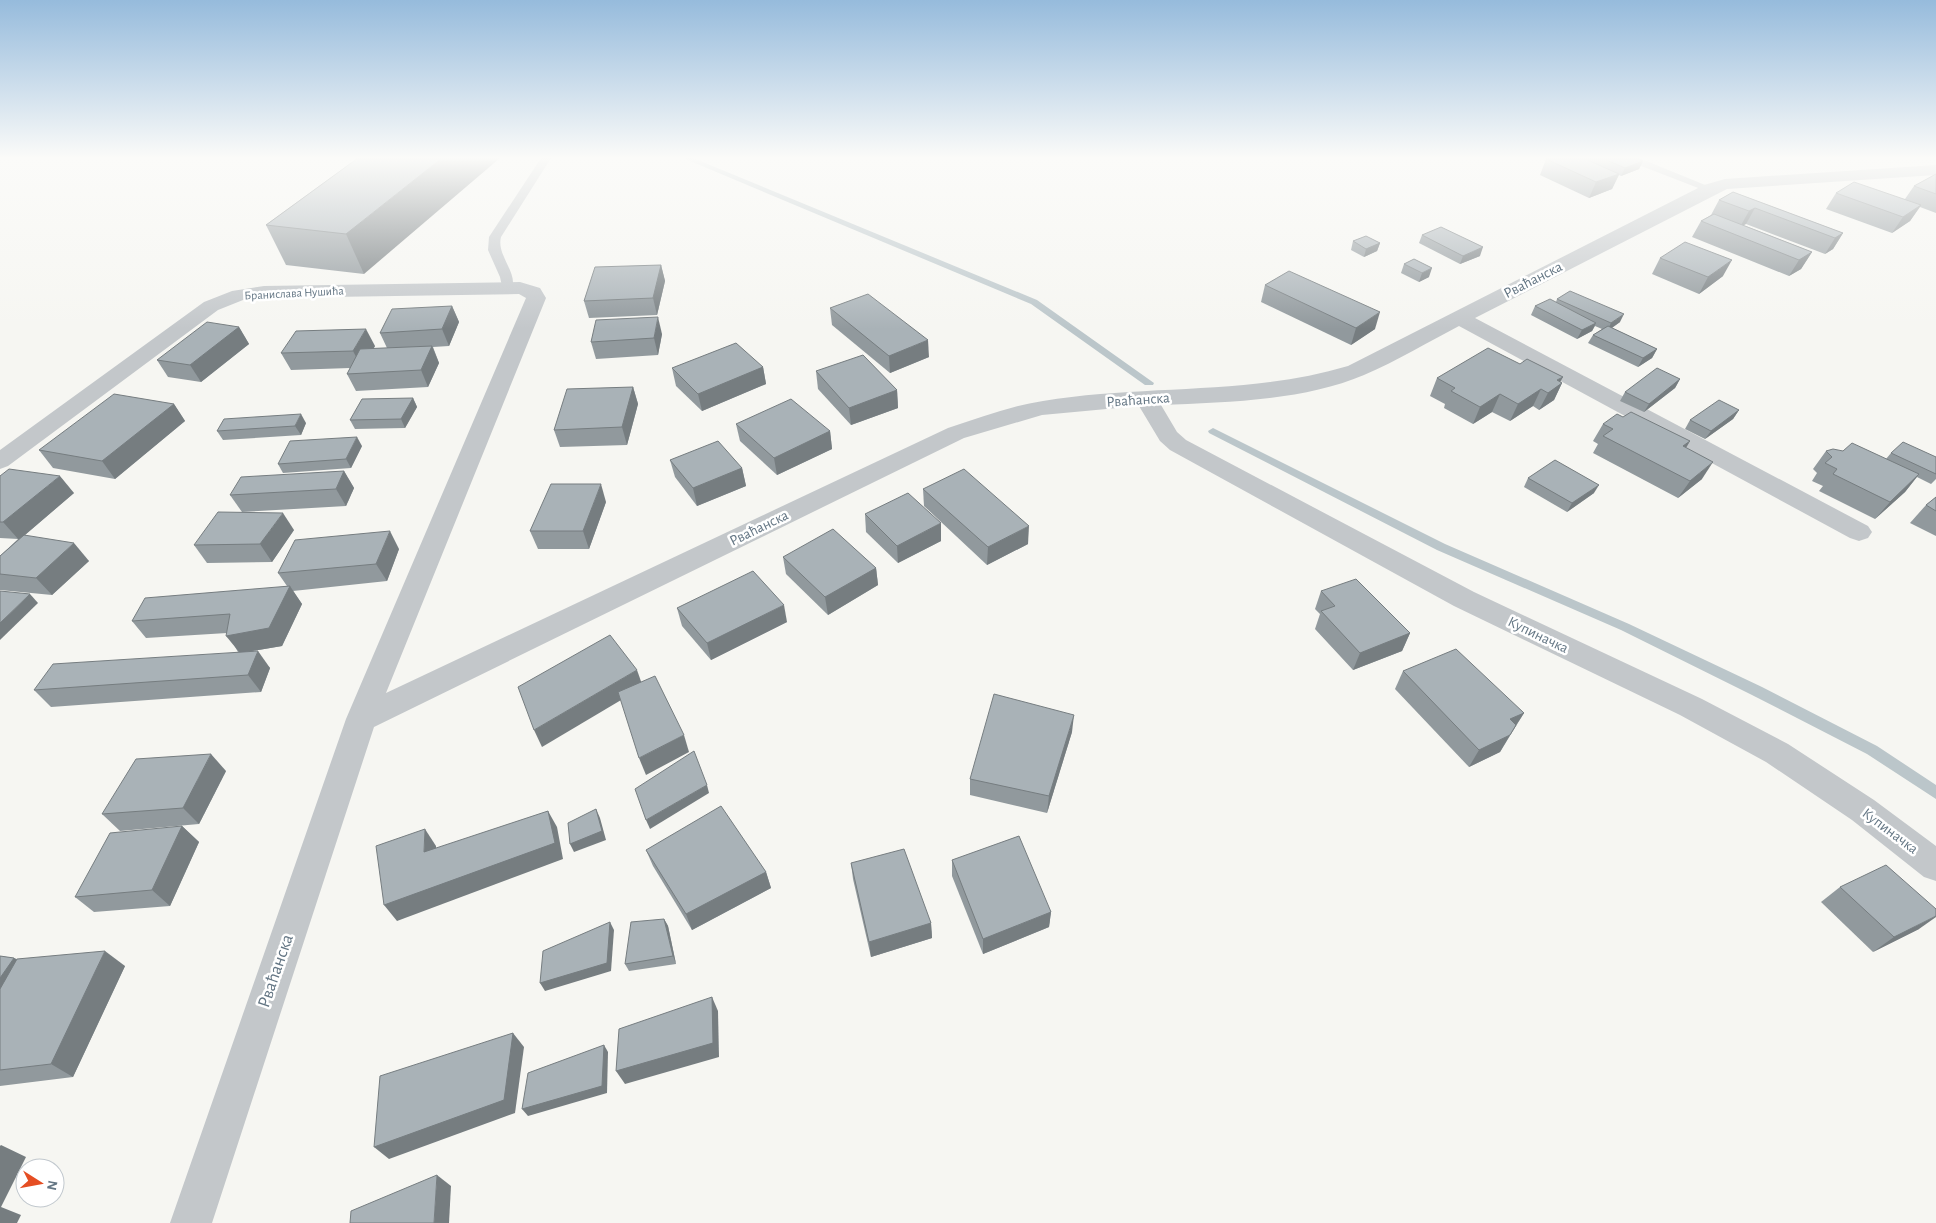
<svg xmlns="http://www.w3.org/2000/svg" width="1936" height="1223" viewBox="0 0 1936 1223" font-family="'Alegreya Sans',sans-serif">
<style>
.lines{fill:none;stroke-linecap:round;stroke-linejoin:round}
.stream{fill:#bbc6ca;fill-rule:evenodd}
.lane{fill:#c3c7ca;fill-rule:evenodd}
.street{fill:#c3c7ca;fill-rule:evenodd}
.wall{fill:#91999d}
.shaded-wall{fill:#767d80}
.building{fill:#a9b2b7;stroke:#767d80}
.labels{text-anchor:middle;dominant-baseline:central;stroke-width:5;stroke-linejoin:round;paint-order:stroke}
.far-street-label{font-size:12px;fill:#647684;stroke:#fff}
.street-label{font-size:15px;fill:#647684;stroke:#fff}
.near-street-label{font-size:18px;fill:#647684;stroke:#fff}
</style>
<rect width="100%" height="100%" fill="#f6f6f2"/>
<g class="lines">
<g class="stream">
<path d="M683,158H693L1037,300L1154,383L1153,385H1145L1031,304Z"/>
<path d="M1213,428L1445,544L1629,624L1762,687L1877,746L1936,785V799L1867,754L1752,695L1621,630L1437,550L1209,433L1208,431Z"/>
</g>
<g class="lane">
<path d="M541,158H551L501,237C496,256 520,274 511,291H503L500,277L488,250L489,237Z"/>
<path d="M1625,158H1639L1715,189L1714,191H1706L1626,160Z"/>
</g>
<path class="street" d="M1936,165V175L1727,189L1475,318L1868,526L1872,532L1868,538L1859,541L1850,538L1459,326C1428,342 1397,361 1364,375C1303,401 1226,402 1161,405L1177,432L1186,440L1474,592L1702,699L1788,744L1874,800L1936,846V881L1924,877L1852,820L1766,762L1680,715L1454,606L1170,450L1160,441L1139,406L1042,415L964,438L374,727L212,1223H170L346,719L526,298L519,294L264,298L243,300L218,310L8,466L0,469V450L204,302L232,291L264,286L520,282L540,288L546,298L386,693L948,428C979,418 1010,406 1043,401C1145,384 1247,396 1348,366L1704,185L1725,179Z"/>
</g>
<g class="wall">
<path d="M358,158L364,274L286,265L266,225Z"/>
<path d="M1551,158H1635L1643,161L1639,169L1621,176L1619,175L1612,189L1589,198L1540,175L1546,159Z"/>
<path d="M1936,174V213L1920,207L1910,221L1892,233L1826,209L1836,193L1905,199L1914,186Z"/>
<path d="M1733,192L1843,233L1833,249L1825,254L1746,224L1743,225L1812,252L1801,269L1789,276L1692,237L1701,221L1711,215L1719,200Z"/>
<path d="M1422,235L1480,256L1460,264L1419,243Z"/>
<path d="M1353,241L1380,243L1377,251L1364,257L1351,250Z"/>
<path d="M1660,258L1723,276L1699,294L1652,274Z"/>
<path d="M1404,264L1429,277L1419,282L1401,273Z"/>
<path d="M661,265L665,281L657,315L589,318L584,301Z"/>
<path d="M1265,285L1375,329L1351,345L1261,302Z"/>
<path d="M1557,299L1620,322L1612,328L1657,349L1652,358L1638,367L1588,343L1593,335L1602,329L1595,326L1592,331L1577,339L1531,315L1535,306L1556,302Z"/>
<path d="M452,306L459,322L449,346L433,347L439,363L428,387L356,391L347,374L350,368L291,370L281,353L375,346L373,349L387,348L380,333Z"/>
<path d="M830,308L929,357L890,373L832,325Z"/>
<path d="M239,327L249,344L201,382L168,377L157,360Z"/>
<path d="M662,334L658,355L596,359L591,342Z"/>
<path d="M1520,364L1562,383L1554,400L1539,410L1533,406L1510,421L1492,412L1473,424L1444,408L1445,404L1430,396L1437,378Z"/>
<path d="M763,367L766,384L702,411L676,386L672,368Z"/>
<path d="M816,371L897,390L898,408L851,425L818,389Z"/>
<path d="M1680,379L1675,388L1644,412L1620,401L1625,392Z"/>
<path d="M633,387L638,404L627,445L560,447L554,430Z"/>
<path d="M413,398L417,407L405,428L355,429L350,420Z"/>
<path d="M174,404L185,421L115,479L53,468L39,450Z"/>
<path d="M1739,410L1733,419L1705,439L1685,429L1690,420Z"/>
<path d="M1623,417L1690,441L1686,448L1702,479L1678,498L1593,453L1598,444L1593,441L1603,424Z"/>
<path d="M306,423L301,435L223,440L217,431Z"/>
<path d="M736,424L830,431L832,449L777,475L740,441Z"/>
<path d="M362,446L351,468L283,473L278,464Z"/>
<path d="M1826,451H1843L1886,459L1891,453L1936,457V479L1931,484L1917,477L1905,492L1875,519L1819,491L1823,486L1812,481L1817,473L1813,469Z"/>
<path d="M670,460L742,468L746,486L697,506L675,477Z"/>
<path d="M344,471L354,488L346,506L242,512L230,495Z"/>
<path d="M0,476L74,493L25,535L89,561L52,595L0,590V556L18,539L0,538Z"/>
<path d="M1528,478L1594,493L1567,512L1524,487Z"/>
<path d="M923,489L1028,544L987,565L924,506Z"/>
<path d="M1936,497V536L1910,523L1926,505Z"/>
<path d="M606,502L589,549H538L530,531Z"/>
<path d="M865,514L941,541L898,563L866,532Z"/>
<path d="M294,530L272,562L207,563L194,545Z"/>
<path d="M399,549L387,581L293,591L302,604L282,646L253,651L270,668L261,692L51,707L34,690L238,652L227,633L146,638L132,621L287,586L278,573Z"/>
<path d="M783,557L876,568L878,585L828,615L786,574Z"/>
<path d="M1321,591L1410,633L1402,651L1353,670L1315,629L1320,614L1315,609Z"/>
<path d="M677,608L787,622L711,660L682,626Z"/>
<path d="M1403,671L1524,713L1500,752L1469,767L1395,689Z"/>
<path d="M1072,732L1047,813L970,795V779Z"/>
<path d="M226,771L199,824L120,831L102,814Z"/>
<path d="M182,826L199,842L170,906L94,912L75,897Z"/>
<path d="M646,850L766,872L771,888L692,930L653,866Z"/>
<path d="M952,860L1051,912L1049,927L983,954L952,876Z"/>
<path d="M851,863L931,923L932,938L871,957L853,879Z"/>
<path d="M1840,887L1919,929L1873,952L1821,902Z"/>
<path d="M664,919L668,926L676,964L629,971L625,964Z"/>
<path d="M0,956L14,958L17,959L125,966L73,1077L0,1086Z"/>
</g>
<g class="shaded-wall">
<path d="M442,158H500L364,274L346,234Z"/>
<path d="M1643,161L1639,169L1621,176L1625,168Z"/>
<path d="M1619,174L1612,189L1589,198L1596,182Z"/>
<path d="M1921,205L1910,221L1892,233L1903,217Z"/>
<path d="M1755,208L1746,224L1740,227L1749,211Z"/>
<path d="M1843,233L1833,249L1825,254L1835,238Z"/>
<path d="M1380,243L1377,251L1364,257L1366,249Z"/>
<path d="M1483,247L1480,256L1460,264L1463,256Z"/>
<path d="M1812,252L1801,269L1789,276L1799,260Z"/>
<path d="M1732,260L1723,276L1699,294L1708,277Z"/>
<path d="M661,265L665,281L657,315L653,298Z"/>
<path d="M1432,268L1429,277L1419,282L1422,273Z"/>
<path d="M452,306L459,322L449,346L442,329Z"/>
<path d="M1380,312L1375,329L1351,345L1356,328Z"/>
<path d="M1624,314L1620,322L1607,331L1611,323Z"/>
<path d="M658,317L662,334L658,355L654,338Z"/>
<path d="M1596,323L1592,331L1577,339L1582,330Z"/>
<path d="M239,327L249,344L201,382L190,365Z"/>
<path d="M366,329L375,346L362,368L353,351Z"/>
<path d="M928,340L929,357L890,373L889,356Z"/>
<path d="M432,346L439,363L428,387L421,370Z"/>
<path d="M1657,349L1652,358L1638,367L1643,358Z"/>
<path d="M763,367L766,384L702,411L698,394Z"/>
<path d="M1563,377L1558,386L1562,383L1554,400L1539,410L1548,393L1557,380Z"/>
<path d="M1680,379L1675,388L1644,412L1649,404Z"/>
<path d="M633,387L638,404L627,445L622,427Z"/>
<path d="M1541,389L1533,406L1510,421L1518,404Z"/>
<path d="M897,390L898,408L851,425L849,408Z"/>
<path d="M1500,394L1492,412L1473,424L1480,407Z"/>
<path d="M413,398L417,407L405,428L401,419Z"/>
<path d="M174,404L185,421L115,479L102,461Z"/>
<path d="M1739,410L1733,419L1705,439L1711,431Z"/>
<path d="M301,414L306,423L301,435L295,426Z"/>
<path d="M830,431L832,449L777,475L774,458Z"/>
<path d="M357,437L362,446L351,468L346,459Z"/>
<path d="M1690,441L1679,459L1683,446Z"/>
<path d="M1713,462L1702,479L1678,498L1690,481Z"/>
<path d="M742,468L746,486L697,506L693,488Z"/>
<path d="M344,471L354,488L346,506L336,489Z"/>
<path d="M1919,474L1905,492L1875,519L1890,502Z"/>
<path d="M60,476L74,493L19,540L3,522Z"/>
<path d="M601,484L606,502L589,549L583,531Z"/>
<path d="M1599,485L1594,493L1567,512L1572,503Z"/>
<path d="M283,513L294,530L272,562L260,544Z"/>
<path d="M941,523V541L898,563L897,546Z"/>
<path d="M1029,526L1028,544L987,565L988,547Z"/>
<path d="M390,531L399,549L387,581L376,564Z"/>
<path d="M74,543L89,561L52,595L36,578Z"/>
<path d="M876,568L878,585L828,615L825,597Z"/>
<path d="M290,586L302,604L282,646L240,653L226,636Z"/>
<path d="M30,594L38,603L0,640V623Z"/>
<path d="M784,605L787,622L711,660L707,643Z"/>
<path d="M1410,633L1402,651L1353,670L1360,653Z"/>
<path d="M258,651L270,668L261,692L248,675Z"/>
<path d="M637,670L643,687L542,747L534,730Z"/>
<path d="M1524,713L1513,730L1510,719Z"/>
<path d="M1074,715L1072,732L1047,813L1049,796Z"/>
<path d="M684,735L689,752L646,775L639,758Z"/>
<path d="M1510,735L1500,752L1469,767L1479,750Z"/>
<path d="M211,754L226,771L199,824L183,808Z"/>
<path d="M707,785L709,793L650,829L646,820Z"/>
<path d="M596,809L600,818L606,840L574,852L570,844Z"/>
<path d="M548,811L557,827L563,859L397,921L384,905Z"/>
<path d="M182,826L199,842L170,906L152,890Z"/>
<path d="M425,829L436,846V868L424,852Z"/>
<path d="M766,872L771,888L692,930L686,914Z"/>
<path d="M1051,912L1049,927L983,954V939Z"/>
<path d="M1936,916V917L1919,929L1873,952L1894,937Z"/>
<path d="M664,919L668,926L676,964L673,956Z"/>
<path d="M610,922L614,930L611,971L545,991L540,983Z"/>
<path d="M931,923L932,938L871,957L869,942Z"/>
<path d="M105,951L125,966L73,1077L51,1064Z"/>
<path d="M14,958L25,965L0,1003V978Z"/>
<path d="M712,997L718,1011L719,1057L625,1084L616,1071Z"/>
<path d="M513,1033L524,1047L515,1113L389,1159L374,1147Z"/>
<path d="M604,1045L608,1052L607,1093L528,1116L522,1109Z"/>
<path d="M1,1145L26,1157L1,1207L21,1215L17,1223H0V1146Z"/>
<path d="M437,1175L451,1186L449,1223H434Z"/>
</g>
<g class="building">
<path d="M358,158H442L346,234L266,225Z"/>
<path d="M1551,158H1583L1619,174L1596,182L1546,159Z"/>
<path d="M1602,158H1635L1643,161L1625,168Z"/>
<path d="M1936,174V194L1914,186Z"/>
<path d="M1854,182L1921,205L1903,217L1836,193Z"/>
<path d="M1733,192L1843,233L1835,238L1755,208L1749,211L1719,200Z"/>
<path d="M1714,214L1812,252L1799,260L1701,221Z"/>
<path d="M1441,227L1483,247L1463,256L1422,235Z"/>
<path d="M1366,236L1380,243L1366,249L1353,241Z"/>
<path d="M1685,242L1732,260L1708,277L1660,258Z"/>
<path d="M1414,259L1432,268L1422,273L1404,264Z"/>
<path d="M661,265L653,298L584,301L595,267Z"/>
<path d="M1289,271L1380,312L1356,328L1265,285Z"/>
<path d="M1570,291L1624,314L1611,323L1557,299Z"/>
<path d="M868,294L928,340L889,356L830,308Z"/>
<path d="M1550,299L1596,323L1582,330L1535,306Z"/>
<path d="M452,306L442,329L380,333L392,309Z"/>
<path d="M658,317L654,338L591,342L596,320Z"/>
<path d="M207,322L239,327L190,365L157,360Z"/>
<path d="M1608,326L1657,349L1643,358L1593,335Z"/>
<path d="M366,329L353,351L281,353L296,331Z"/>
<path d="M736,343L763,367L698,394L672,368Z"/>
<path d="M432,346L421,370L347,374L360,349Z"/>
<path d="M1488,348L1520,364L1527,359L1563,377L1557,380L1562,383L1548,393L1541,389L1518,404L1500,394L1480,407L1451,391L1455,388L1437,378Z"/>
<path d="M863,355L897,390L849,408L816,371Z"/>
<path d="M1657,368L1680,379L1649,404L1625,392Z"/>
<path d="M633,387L622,427L554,430L567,389Z"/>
<path d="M114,394L174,404L102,461L39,450Z"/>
<path d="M413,398L401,419L350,420L362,399Z"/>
<path d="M791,399L830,431L774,458L736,424Z"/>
<path d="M1719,400L1739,410L1711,431L1690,420Z"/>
<path d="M1631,412L1690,441L1683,446L1713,462L1690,481L1603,436L1613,429L1603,424L1617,414L1623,417Z"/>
<path d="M301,414L295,426L217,431L224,419Z"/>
<path d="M357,437L346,459L278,464L290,441Z"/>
<path d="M718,441L742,468L693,488L670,460Z"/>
<path d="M1903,442L1936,457V474L1891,453Z"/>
<path d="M1852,443L1919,474L1890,502L1833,474L1837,469L1825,463L1832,457L1826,451L1833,449L1843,451Z"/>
<path d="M1555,460L1599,485L1572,503L1528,478Z"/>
<path d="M9,469L60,476L3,522H0V476Z"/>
<path d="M964,469L1029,526L988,547L923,489Z"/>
<path d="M344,471L336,489L230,495L241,477Z"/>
<path d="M551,484H601L583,531H530Z"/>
<path d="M908,493L941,523L897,546L865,514Z"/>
<path d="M1936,497V511L1926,505Z"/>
<path d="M218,512L283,513L260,544L194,545Z"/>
<path d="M833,529L876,568L825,597L783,557Z"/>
<path d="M390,531L376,564L278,573L295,540Z"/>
<path d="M24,535L74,543L36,578L0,574V556Z"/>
<path d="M753,571L784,605L707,643L677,608Z"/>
<path d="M1356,579L1410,633L1360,653L1321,611L1335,606L1321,591Z"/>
<path d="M290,586L269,628L226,636L230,614L132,621L145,598Z"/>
<path d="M0,591L30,594L0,623Z"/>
<path d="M610,635L637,670L534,730L518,687Z"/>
<path d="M1456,649L1524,713L1510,719L1516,725L1510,735L1479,750L1403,671Z"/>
<path d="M258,651L248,675L34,690L53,664Z"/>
<path d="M655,676L684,735L639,758L618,692Z"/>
<path d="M994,694L1074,715L1049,796L970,779Z"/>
<path d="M694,751L707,785L646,820L635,789Z"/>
<path d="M211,754L183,808L102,814L136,759Z"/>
<path d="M721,806L766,872L686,914L646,850Z"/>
<path d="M596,809L602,831L570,844L568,823Z"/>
<path d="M548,811L555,843L384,905L376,846L425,829L424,852Z"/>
<path d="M182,826L152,890L75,897L110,833Z"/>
<path d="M1019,836L1051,912L983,939L952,860Z"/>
<path d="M904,849L931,923L869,942L851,863Z"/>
<path d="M1886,865L1936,909V916L1894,937L1840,887Z"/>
<path d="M664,919L673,956L625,964L631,922Z"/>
<path d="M610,922L607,963L540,983L543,951Z"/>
<path d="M105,951L51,1064L0,1070V989L17,959Z"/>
<path d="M0,956L14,958L0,978Z"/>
<path d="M712,997L713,1043L616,1071L619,1029Z"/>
<path d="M513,1033L504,1100L374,1147L380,1076Z"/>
<path d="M604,1045L602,1086L522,1109L528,1073Z"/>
<path d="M437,1175L434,1223H350L351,1211Z"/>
</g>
<linearGradient id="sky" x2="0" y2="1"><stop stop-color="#96bbdc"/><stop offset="0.48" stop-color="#fbfbf9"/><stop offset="1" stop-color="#fbfbf9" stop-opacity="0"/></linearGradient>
<rect width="1936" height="329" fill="url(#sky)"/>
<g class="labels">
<g class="far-street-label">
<text transform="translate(294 293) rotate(-3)">Бранислава Нушића</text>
</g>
<g class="street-label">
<text transform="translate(1533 280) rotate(-27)">Рваћанска</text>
<text transform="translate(1138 400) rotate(-4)">Рваћанска</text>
<text transform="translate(759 528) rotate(-26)">Рваћанска</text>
<text transform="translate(1538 635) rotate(26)">Купиначка</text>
<text transform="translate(1890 831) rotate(37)">Купиначка</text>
</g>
<g class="near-street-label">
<text transform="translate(276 971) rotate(-71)">Рваћанска</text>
</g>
</g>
<g transform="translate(40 1183) rotate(101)"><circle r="24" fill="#ffffff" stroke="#c1c8ce"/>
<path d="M0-4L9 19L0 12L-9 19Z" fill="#e54e23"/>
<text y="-8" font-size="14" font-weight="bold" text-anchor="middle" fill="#647684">N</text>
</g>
</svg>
